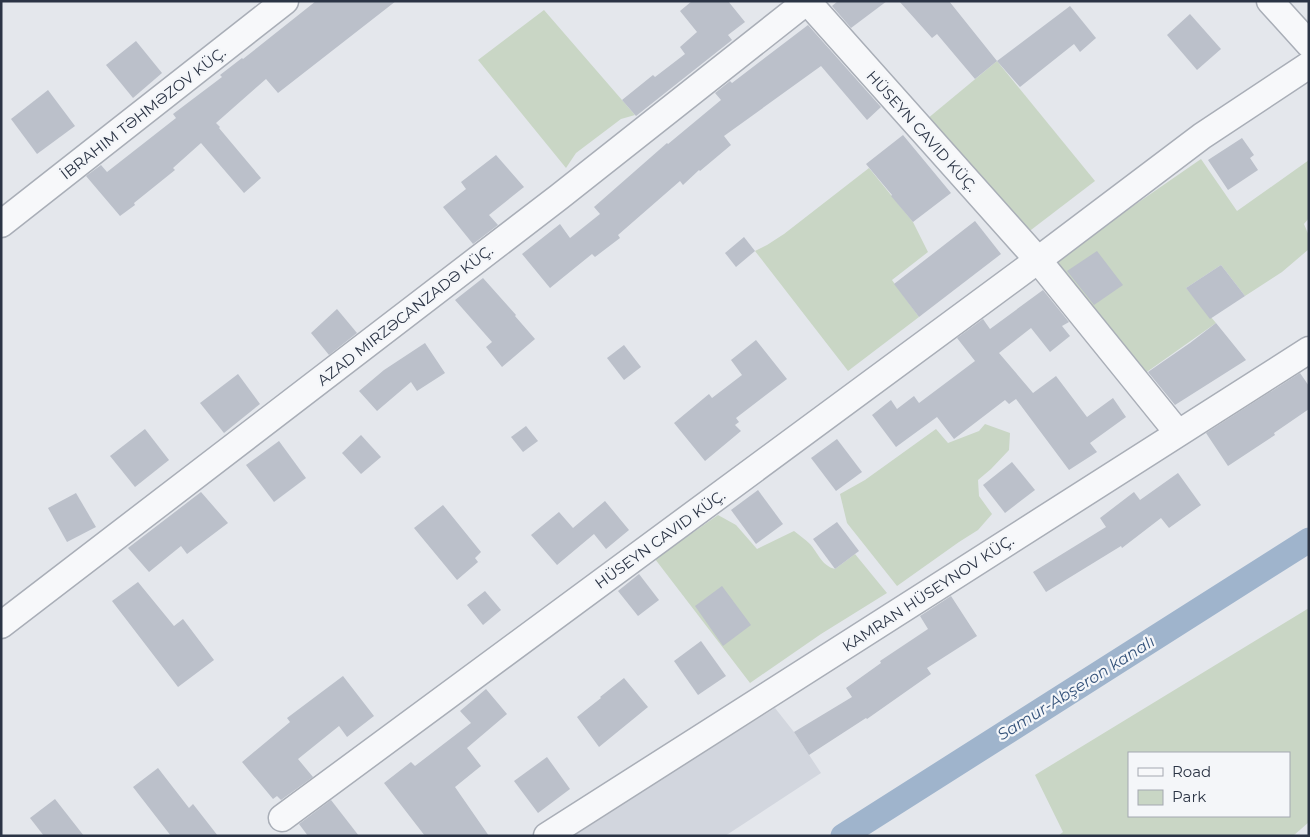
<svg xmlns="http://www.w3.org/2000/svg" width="1310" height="837" viewBox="0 0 1310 837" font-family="Montserrat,sans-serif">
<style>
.built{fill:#d2d6de}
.green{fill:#c9d6c5;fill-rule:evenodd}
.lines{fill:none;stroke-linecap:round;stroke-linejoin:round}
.canal{stroke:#9fb4cc;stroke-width:25}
.building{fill:#bbc0ca}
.street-casing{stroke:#a9aeb7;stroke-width:29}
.street{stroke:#f7f8fa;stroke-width:26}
.labels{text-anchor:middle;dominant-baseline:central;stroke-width:4.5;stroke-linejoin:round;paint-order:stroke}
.street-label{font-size:15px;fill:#2b3445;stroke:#f4f6f9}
.water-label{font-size:16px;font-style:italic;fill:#34527a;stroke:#f4f6f9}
</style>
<rect width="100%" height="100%" fill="#e4e7ec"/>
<path class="built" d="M775,708L794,732L821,773L725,836H569Z"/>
<g class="green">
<path d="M544,10L635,115L621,119L576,153L566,168L478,60Z"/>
<path d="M997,61L1095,181L1027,233L927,119Z"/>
<path d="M1201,159L1237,211L1309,160V218L1304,224L1309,236V249L1282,272L1245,296L1221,265L1186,288L1216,323L1144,374L1055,260Z"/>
<path d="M869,168L913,222L928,252L892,280L919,317L848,371L755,251L767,245L784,234Z"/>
<path d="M985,424L1010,433L1009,450L991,469L978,480L979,496L992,514L978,530L959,542L897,586L847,523L840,494L865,480L936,429L948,443L979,431Z"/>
<path d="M718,515L736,525L757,549L794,531C799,535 805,539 810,544C818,553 822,566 835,569L855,554L887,593L821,634L750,683L655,559Z"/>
<path d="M1309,608V822L1293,836H1058L1063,832L1035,775ZM1289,753V816H1129V753Z"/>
</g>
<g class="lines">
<path class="canal" d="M843,836L1309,540"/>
</g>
<g class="building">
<path d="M316,1H396L278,93L266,79L216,123L220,127L219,128L261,178L244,193L201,143L173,168L175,170L134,203L135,205L120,216L86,176L101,165L107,172L176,118L173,114L222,77L220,75L242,58L243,59Z"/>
<path d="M692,1H728L745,22L728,35L732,40L636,116L622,100L653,75L655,77L685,54L680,47L697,32L680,11Z"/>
<path d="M838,1H887L851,28L832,6Z"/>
<path d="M899,1H949L997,61L975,79L937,34L932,38Z"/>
<path d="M1070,6L1096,38L1080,52L1074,44L1020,87L997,61Z"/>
<path d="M1190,14L1221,49L1197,70L1167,35Z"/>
<path d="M808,25L881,107L867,120L821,66L724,136L731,145L700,171L699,170L683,185L680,181L618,235L620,238L595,257L592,254L550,288L522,254L560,224L570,238L600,214L594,207L667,143L668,144L721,100L715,93L730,81L732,83Z"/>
<path d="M136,41L162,73L133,98L106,65Z"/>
<path d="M48,90L75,126L37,154L11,119Z"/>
<path d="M903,135L951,193L913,222L891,196L892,195L866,164Z"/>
<path d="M1242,138L1254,155L1250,158L1258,170L1228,190L1208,160Z"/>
<path d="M496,155L524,187L489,215L498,225L473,244L443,207L466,189L461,182Z"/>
<path d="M975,221L1001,254L919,317L894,284Z"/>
<path d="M744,237L755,251L736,267L725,253Z"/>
<path d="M1097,251L1123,285L1094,305L1067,271Z"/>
<path d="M1221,265L1245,296L1210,319L1186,288Z"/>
<path d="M483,278L516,315L515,316L535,339L502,367L486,347L492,342L455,300Z"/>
<path d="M1043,290L1069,322L1062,326L1070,336L1050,352L1031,328L999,353L1033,393L1056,376L1087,417L1113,398L1126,417L1090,443L1097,452L1069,470L1016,399L1009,404L1005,400L954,439L937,417L896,447L872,415L891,400L897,409L914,396L919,403L975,361L957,338L983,319L990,329Z"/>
<path d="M337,309L357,333L329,355L311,333Z"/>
<path d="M1216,323L1246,360L1175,405L1148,372L1190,343Z"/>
<path d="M756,340L787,379L736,418L739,422L735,425L741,431L705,461L674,423L709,394L712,398L742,375L731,360Z"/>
<path d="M425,343L445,373L417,391L411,382L377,411L359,391L384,370Z"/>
<path d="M624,345L641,367L624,380L607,358Z"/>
<path d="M1300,373L1309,386V409L1274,433L1275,435L1228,466L1206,433Z"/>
<path d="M238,374L260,404L224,433L200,403Z"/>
<path d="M526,426L538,441L523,452L511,437Z"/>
<path d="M145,429L169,460L135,487L110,456Z"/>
<path d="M361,435L381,457L361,474L342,453Z"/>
<path d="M837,439L862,472L836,491L811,458Z"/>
<path d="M279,441L306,478L274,502L246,465Z"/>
<path d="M1012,462L1035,490L1005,513L983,485Z"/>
<path d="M1178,473L1201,505L1169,528L1161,518L1122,548L1121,546L1046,592L1033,572L1106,527L1100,518L1134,492L1140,500Z"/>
<path d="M758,490L783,524L756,544L731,510Z"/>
<path d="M201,492L228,523L187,554L181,546L149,572L128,548Z"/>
<path d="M76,493L96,527L67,542L48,508Z"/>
<path d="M605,501L629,530L606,549L594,534L557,565L531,535L559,512L573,528Z"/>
<path d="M443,505L481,552L475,558L478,562L457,580L414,528Z"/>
<path d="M837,522L859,551L835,569L813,539Z"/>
<path d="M639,574L659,600L638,616L618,591Z"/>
<path d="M138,582L174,626L183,619L214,660L178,687L112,601Z"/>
<path d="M722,586L751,625L723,646L695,606Z"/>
<path d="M485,591L501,610L483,625L467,605Z"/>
<path d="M951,596L977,636L927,668L931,674L867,719L866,718L809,755L794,732L852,697L846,688L881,663L880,661L928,629L920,616Z"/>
<path d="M701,641L726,676L698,695L674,661Z"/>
<path d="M343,676L374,716L347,737L339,726L298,759L313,777L281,800L277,796L273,799L242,762L290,722L287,718Z"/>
<path d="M624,678L648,707L599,747L577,717L601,698L600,697Z"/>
<path d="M486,689L507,714L467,748L481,766L455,787L489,836H425L384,783L411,762L415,766L471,723L460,711Z"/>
<path d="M547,757L570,789L538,813L514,781Z"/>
<path d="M158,768L189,808L193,804L218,836H171L133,787Z"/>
<path d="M55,799L84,836H44L30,818Z"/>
<path d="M331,800L359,836H308L299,824Z"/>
</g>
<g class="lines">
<defs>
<g id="street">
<path d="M807,1L1038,260L1178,433"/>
<path d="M1270,1L1309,44"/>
<path d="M1,224L285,1"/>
<path d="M1,625L559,197L807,1"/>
<path d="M282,818L1038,260L1202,136L1309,65"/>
<path d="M547,836L1309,350"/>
</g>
</defs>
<use href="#street" class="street-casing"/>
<use href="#street" class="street"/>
</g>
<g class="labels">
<g class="street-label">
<text transform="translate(143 113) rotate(-38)">İBRAHIM TƏHMƏZOV KÜÇ.</text>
<text transform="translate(922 131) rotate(48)">HÜSEYN CAVID KÜÇ.</text>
<text transform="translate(405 315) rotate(-38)">AZAD MIRZƏCANZADƏ KÜÇ.</text>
<text transform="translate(660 539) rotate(-36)">HÜSEYN CAVID KÜÇ.</text>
<text transform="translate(928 593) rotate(-33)">KAMRAN HÜSEYNOV KÜÇ.</text>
</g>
<g class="water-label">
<text transform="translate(1076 688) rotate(-32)">Samur-Abşeron kanalı</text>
</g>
</g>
<rect width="1310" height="837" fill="none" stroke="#2b3445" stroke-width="5"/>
<rect x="1128" y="752" width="162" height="65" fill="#f4f6f9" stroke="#a4a8b1"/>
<rect x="1138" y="768" width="25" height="8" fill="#f7f8fa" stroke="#a4a8b1"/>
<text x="1172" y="777" font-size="15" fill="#2b3445">Road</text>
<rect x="1138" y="790" width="25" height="15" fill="#c9d6c5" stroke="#a4a8b1"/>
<text x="1172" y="802" font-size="15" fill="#2b3445">Park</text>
</svg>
